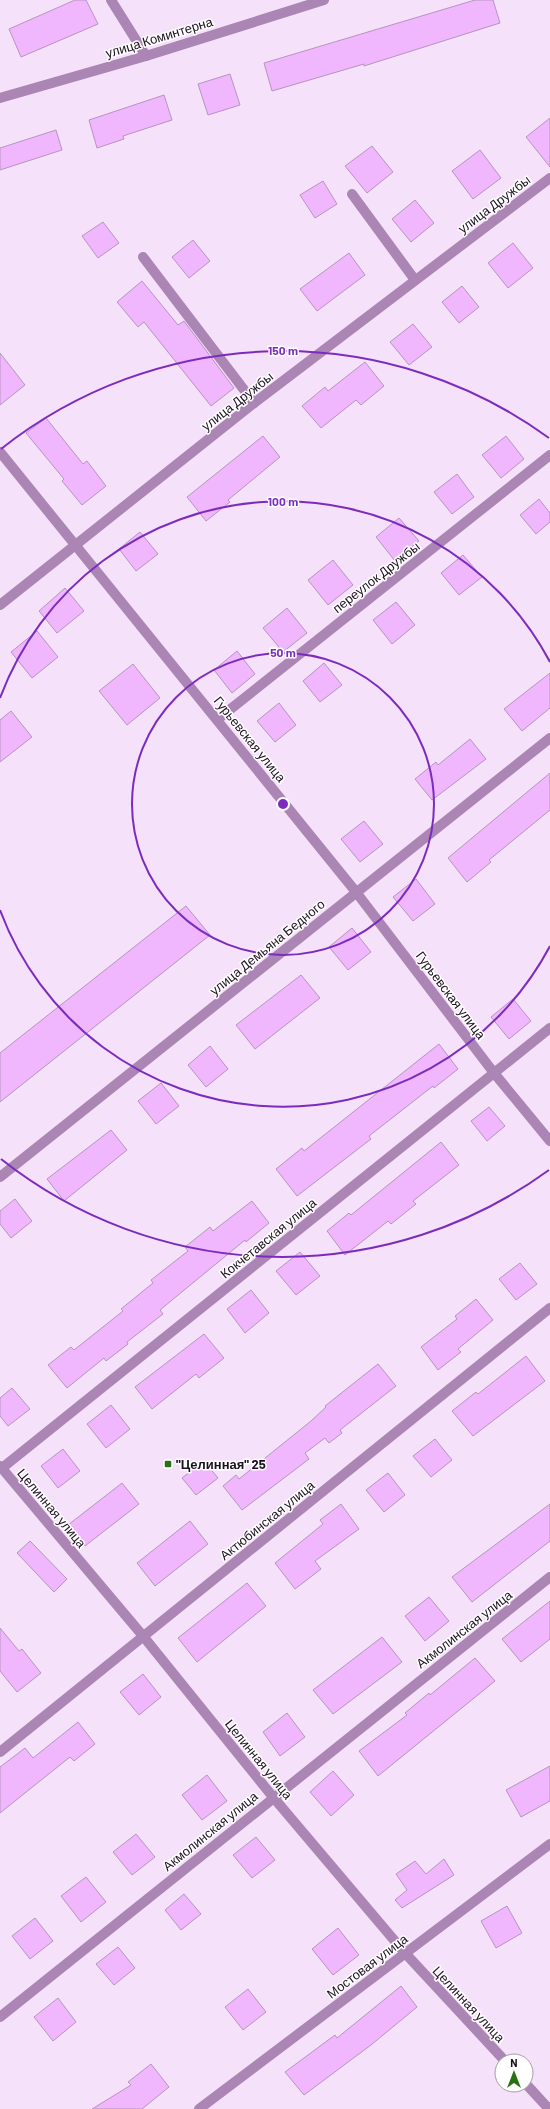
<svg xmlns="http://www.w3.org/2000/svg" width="550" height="2109" viewBox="0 0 550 2109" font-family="Barlow,sans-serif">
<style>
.building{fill:#f0b6fe;stroke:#b595bd}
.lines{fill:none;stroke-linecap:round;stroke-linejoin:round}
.minor{stroke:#ab85b4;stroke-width:10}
.ring{fill:none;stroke:#7b2cbf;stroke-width:2}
.poi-dot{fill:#297113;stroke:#fff;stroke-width:1.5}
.labels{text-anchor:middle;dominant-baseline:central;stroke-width:3;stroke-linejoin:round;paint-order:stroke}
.street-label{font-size:13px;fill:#1c101f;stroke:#fff}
.poi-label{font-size:13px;font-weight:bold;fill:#1c101f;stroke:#fff;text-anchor:start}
.centre{fill:#7b2cbf;stroke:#fff;stroke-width:2}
.ring-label{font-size:12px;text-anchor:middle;font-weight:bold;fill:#7b2cbf;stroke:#fff;stroke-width:3;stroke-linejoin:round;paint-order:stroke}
</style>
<rect width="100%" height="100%" fill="#f6e1fb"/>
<g class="building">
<path d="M75,0H86L98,24L21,57L9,29Z"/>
<path d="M475,0H493L500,23L364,66V64L272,91L264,63Z"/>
<path d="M230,74L240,105L208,115L198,84Z"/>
<path d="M164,95L172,120L123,136L124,139L97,148L89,120Z"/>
<path d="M550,118V167L526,137Z"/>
<path d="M56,130L62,150L0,170V148Z"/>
<path d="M372,146L393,172L367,193L345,166Z"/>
<path d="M480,150L501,178L473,199L452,171Z"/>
<path d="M323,181L337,204L315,218L300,195Z"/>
<path d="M415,200L434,223L411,242L392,219Z"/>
<path d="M103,222L119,243L98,258L82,236Z"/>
<path d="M193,240L210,261L189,278L172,257Z"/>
<path d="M513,243L533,268L508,288L488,263Z"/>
<path d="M349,253L365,275L317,311L300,289Z"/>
<path d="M142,281L178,325L184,321L234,388L211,406L144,322L138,327L117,302Z"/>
<path d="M462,286L479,307L459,323L442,302Z"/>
<path d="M413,324L432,347L409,365L390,342Z"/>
<path d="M0,353L25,385L0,405Z"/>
<path d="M365,362L384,386L361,405L356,400L321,428L302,406L325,387L328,391Z"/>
<path d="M46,418L83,464L87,461L106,486L82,505L62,481L64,479L26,433Z"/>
<path d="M263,436L280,457L228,500L230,502L206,521L187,497Z"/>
<path d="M506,436L524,459L501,478L482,455Z"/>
<path d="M457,474L474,497L452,514L434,492Z"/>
<path d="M539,499L550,513V522L536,534L520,515Z"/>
<path d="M399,518L419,541L395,561L376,537Z"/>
<path d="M140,532L158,554L136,571L119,549Z"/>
<path d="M463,555L482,577L459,595L441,573Z"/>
<path d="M333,560L353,585L328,605L308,580Z"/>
<path d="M65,588L84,611L57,633L39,611Z"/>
<path d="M396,602L415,625L392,644L373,620Z"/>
<path d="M287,608L307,633L283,652L263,628Z"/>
<path d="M37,631L58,657L32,678L11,652Z"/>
<path d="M237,651L255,674L232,693L214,670Z"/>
<path d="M324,663L342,685L320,702L303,681Z"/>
<path d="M133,664L160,698L127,725L99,691Z"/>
<path d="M550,673V708L522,731L504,709Z"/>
<path d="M279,703L296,725L275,742L257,721Z"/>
<path d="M11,711L32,737L0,762V720Z"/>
<path d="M470,739L486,759L432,800L415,779L436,762L438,765Z"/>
<path d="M550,773V810L489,860L491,862L467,882L448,858Z"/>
<path d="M364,821L383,844L360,862L341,839Z"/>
<path d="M416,879L435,904L413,921L393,897Z"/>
<path d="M186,906L210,935L0,1102V1053Z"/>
<path d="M352,928L371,952L348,970L329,947Z"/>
<path d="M301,975L320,998L255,1049L236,1025Z"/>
<path d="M513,999L531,1021L509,1039L491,1017Z"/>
<path d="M439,1044L458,1069L434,1088L433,1086L369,1136L371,1139L297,1196L276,1169L302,1148L304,1151Z"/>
<path d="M210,1046L228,1069L206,1087L188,1065Z"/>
<path d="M161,1083L179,1106L156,1124L138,1101Z"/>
<path d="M489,1107L505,1126L487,1141L471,1121Z"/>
<path d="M111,1130L127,1150L64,1201L47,1179Z"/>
<path d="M441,1142L459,1165L413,1201L416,1204L391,1224L388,1221L345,1255L327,1231L349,1213L351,1215Z"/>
<path d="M15,1199L32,1221L11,1238L0,1224V1211Z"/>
<path d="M252,1201L269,1223L246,1242L245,1240L160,1310L163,1314L127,1342L128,1344L106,1361L104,1358L67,1388L48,1365L71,1347L74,1350L123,1311L121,1309L153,1283L151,1280L188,1251L185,1247L210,1227L213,1231Z"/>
<path d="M300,1252L320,1276L296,1295L276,1271Z"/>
<path d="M520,1263L537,1284L516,1300L499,1279Z"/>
<path d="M251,1290L269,1313L245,1333L227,1309Z"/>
<path d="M476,1299L493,1320L458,1349L461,1352L438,1370L421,1347L457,1319L455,1316Z"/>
<path d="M204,1334L224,1358L199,1378L196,1374L152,1409L135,1387Z"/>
<path d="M526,1356L545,1381L473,1436L452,1411L476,1392L478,1394Z"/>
<path d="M378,1364L396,1386L340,1430L342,1433L329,1443L325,1438L305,1453L309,1459L242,1510L223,1486L236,1475L239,1479L311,1421L326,1407L325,1406Z"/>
<path d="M12,1388L30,1409L8,1426L0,1416V1398Z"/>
<path d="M111,1405L130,1429L106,1448L87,1424Z"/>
<path d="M435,1439L452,1460L431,1477L413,1456Z"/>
<path d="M63,1449L80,1471L58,1488L41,1466Z"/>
<path d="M204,1461L218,1478L196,1495L182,1478Z"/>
<path d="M388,1473L405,1495L384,1512L366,1490Z"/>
<path d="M122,1483L139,1504L85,1546L68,1525Z"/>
<path d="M341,1504L359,1529L315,1561L321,1569L295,1589L275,1563L323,1524L320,1520Z"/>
<path d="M550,1504V1541L472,1602L452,1577Z"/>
<path d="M190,1521L208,1544L155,1586L137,1563Z"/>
<path d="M30,1541L67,1579L54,1592L17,1553Z"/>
<path d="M247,1583L266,1606L197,1662L178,1638Z"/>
<path d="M429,1597L449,1621L425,1641L405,1616Z"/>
<path d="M550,1601V1639L521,1662L502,1639Z"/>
<path d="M0,1628L19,1651L22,1649L41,1673L17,1692L0,1671Z"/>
<path d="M382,1637L402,1662L333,1714L313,1690Z"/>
<path d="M475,1658L495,1681L378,1776L359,1751L407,1715L405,1713L429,1693L430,1695Z"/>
<path d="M143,1674L161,1697L139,1715L120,1692Z"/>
<path d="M287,1713L305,1737L280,1756L263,1732Z"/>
<path d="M78,1722L95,1744L74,1761L70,1757L0,1813V1767L25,1748L33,1758Z"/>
<path d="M550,1766V1801L521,1817L506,1790Z"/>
<path d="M333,1771L354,1795L331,1816L310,1792Z"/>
<path d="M207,1775L227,1801L202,1820L182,1795Z"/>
<path d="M136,1834L155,1857L132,1875L113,1852Z"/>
<path d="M256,1837L275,1860L252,1878L233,1855Z"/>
<path d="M444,1859L454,1875L402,1908L395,1900L407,1890L396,1874L415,1861L426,1874Z"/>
<path d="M86,1877L106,1902L81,1922L61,1896Z"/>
<path d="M184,1894L201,1914L181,1930L165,1910Z"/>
<path d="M507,1906L522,1933L496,1948L481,1921Z"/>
<path d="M35,1918L53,1941L30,1959L12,1936Z"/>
<path d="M338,1928L359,1955L333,1975L312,1949Z"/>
<path d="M118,1947L135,1968L114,1985L96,1964Z"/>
<path d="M401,1986L417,2007L371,2045L304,2095L285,2072L335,2035L337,2038Z"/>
<path d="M248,1989L266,2012L243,2030L225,2007Z"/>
<path d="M58,1998L76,2022L53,2041L34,2017Z"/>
<path d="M151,2064L169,2087L142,2109H92L131,2085L128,2082Z"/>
</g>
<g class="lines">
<g class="minor">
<path d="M111,0L146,56"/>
<path d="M0,98L146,56L324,0"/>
<path d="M352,194L415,280"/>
<path d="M143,257L254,403"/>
<path d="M0,452L356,892L494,1073L550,1141"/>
<path d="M0,605L254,403L550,178"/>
<path d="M218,719L550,455"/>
<path d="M0,1177L550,738"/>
<path d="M0,1466L143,1636L273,1797L405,1953L505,2061"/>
<path d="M2,1468L550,1028"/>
<path d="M0,1752L550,1308"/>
<path d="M0,2017L550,1577"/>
<path d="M526,2084L549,2109"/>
<path d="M199,2109L550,1844"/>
</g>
</g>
<g class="ring">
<circle cx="283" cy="804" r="151"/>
<path d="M550 946A302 302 0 0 1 0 910M0 698A302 302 0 0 1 550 662"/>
<path d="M549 1170A453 453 0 0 1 1 1159M1 449A453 453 0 0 1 549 438"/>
</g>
<rect class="poi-dot" x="164" y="1460" width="8" height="8" rx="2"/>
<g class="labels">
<g class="street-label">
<text transform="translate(159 37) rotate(-17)">улица Коминтерна</text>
<text transform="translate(494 204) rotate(-37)">улица Дружбы</text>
<text transform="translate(237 401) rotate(-38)">улица Дружбы</text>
<text transform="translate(376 577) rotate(-38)">переулок Дружбы</text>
<text transform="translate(250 739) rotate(51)">Гурьевская улица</text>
<text transform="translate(267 947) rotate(-39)">улица Демьяна Бедного</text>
<text transform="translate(451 995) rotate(53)">Гурьевская улица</text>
<text transform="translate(268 1238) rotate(-39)">Кокчетавская улица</text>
<text transform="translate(52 1508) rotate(50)">Целинная улица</text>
<text transform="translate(267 1520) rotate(-39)">Актюбинская улица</text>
<text transform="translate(464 1629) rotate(-38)">Акмолинская улица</text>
<text transform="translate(259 1759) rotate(51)">Целинная улица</text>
<text transform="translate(210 1831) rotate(-39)">Акмолинская улица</text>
<text transform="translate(367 1966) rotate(-37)">Мостовая улица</text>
<text transform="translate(469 2004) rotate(47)">Целинная улица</text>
</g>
<g class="poi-label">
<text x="176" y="1464">"Целинная" 25</text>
</g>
</g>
<circle cx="283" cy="804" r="6" class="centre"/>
<g class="ring-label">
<text x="283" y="355">150 m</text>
<text x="283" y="506">100 m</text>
<text x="283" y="657">50 m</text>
</g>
<g transform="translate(514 2073)"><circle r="19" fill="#ffffff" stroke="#a49fa5"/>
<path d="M0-3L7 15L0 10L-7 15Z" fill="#297113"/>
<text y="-6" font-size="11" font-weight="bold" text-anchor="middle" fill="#1c101f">N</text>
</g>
</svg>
